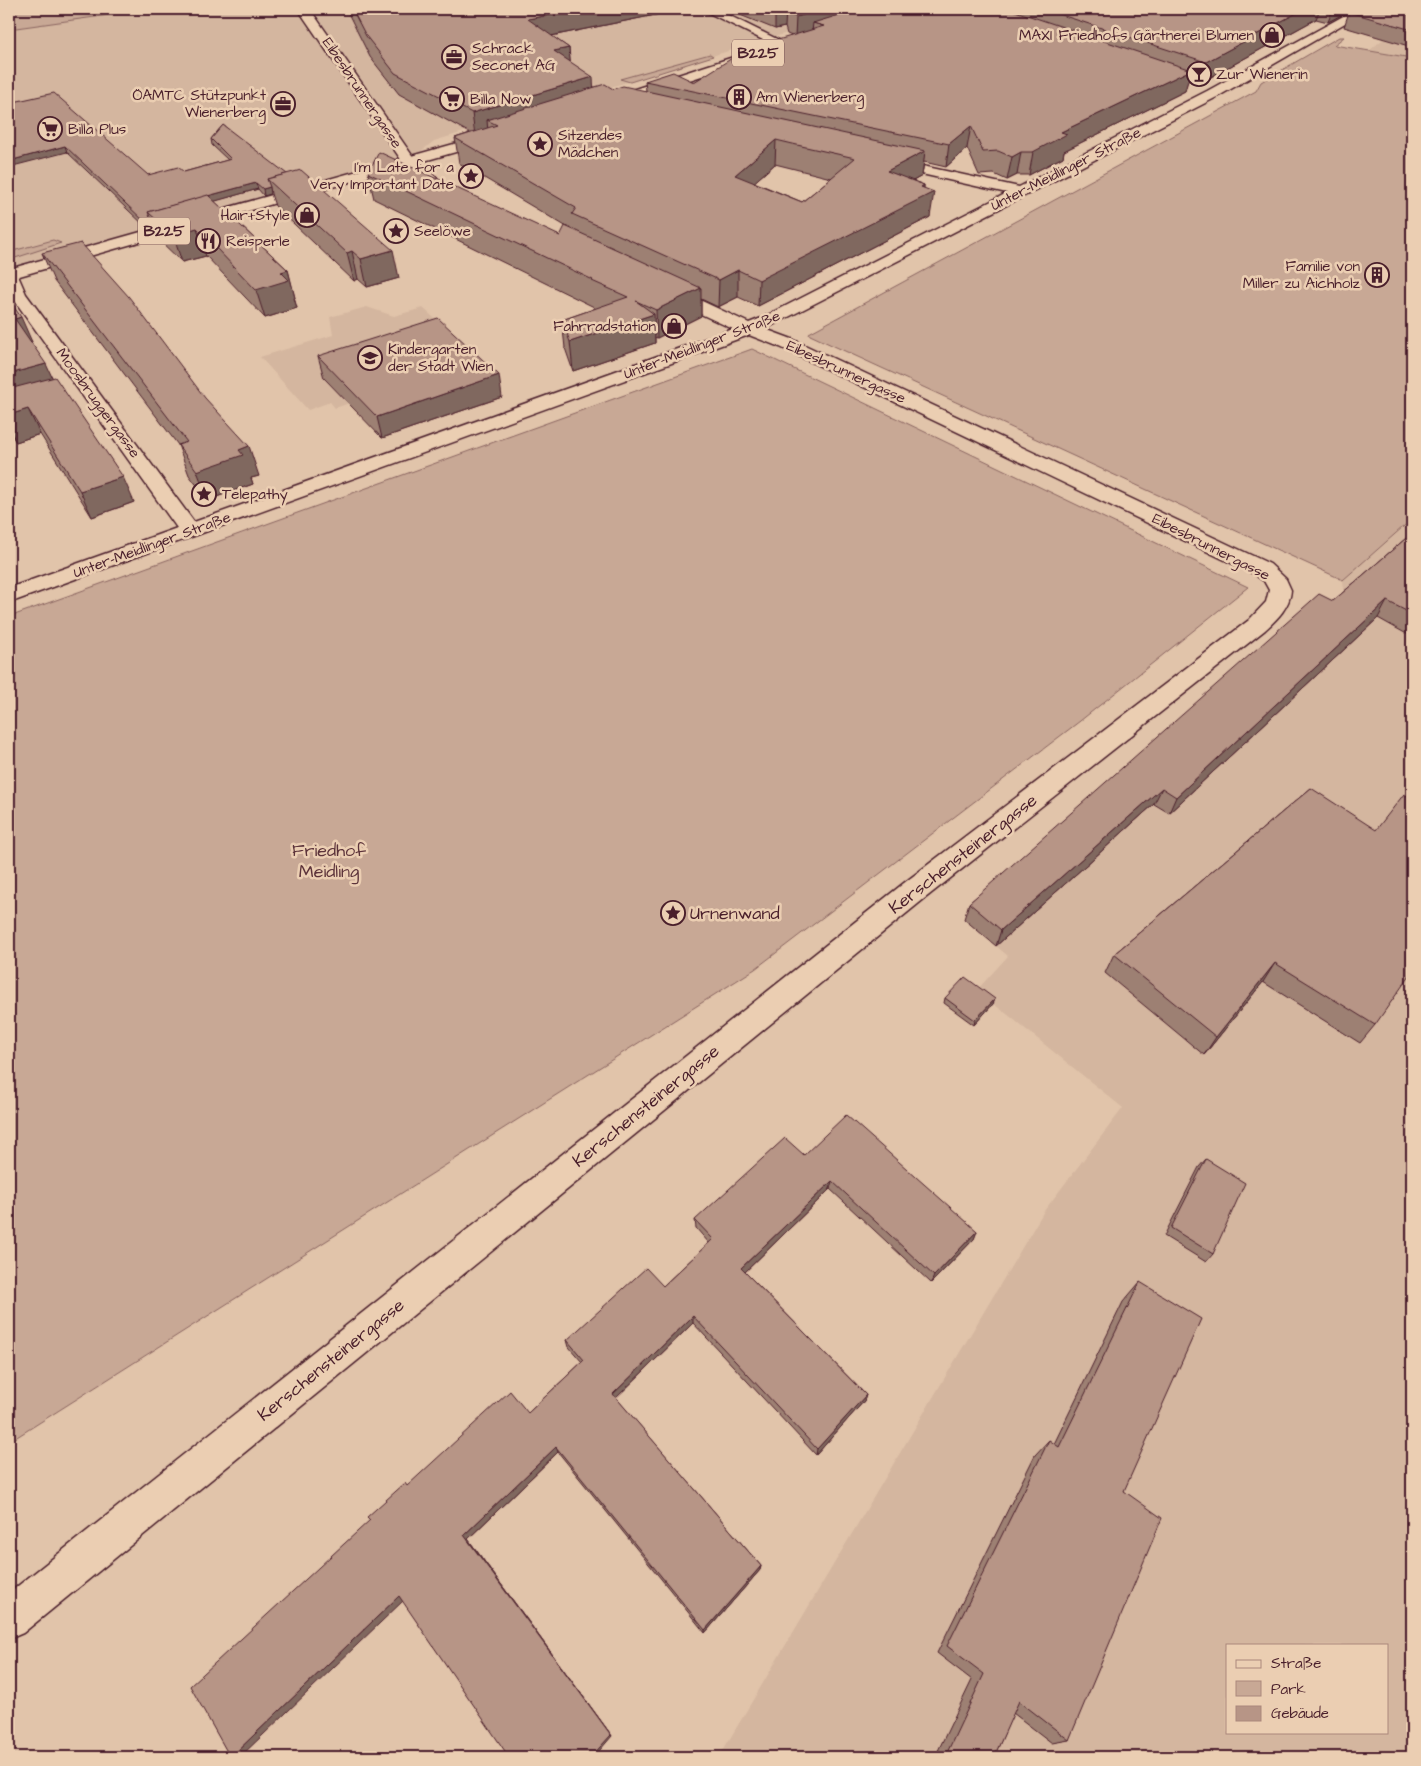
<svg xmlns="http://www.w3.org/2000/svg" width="1421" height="1766" viewBox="0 0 1421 1766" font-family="'Architects Daughter',sans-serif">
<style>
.built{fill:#d4b69f;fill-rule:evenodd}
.green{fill:#c8a895;stroke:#896460}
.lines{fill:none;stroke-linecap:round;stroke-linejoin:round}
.street-casing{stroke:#4a1f2b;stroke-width:3}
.secondary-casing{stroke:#4a1f2b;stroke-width:3}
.primary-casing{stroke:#4a1f2b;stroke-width:3}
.street{fill:#ebceb2;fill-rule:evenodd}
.secondary{fill:#ebceb2;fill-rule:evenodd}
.primary{fill:#ebceb2;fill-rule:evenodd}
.wall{fill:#9d8073;stroke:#4a1f2b;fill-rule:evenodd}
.shaded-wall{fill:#80685e;stroke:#4a1f2b}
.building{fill:#b79586;stroke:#4a1f2b;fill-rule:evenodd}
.labels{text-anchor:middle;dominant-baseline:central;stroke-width:5;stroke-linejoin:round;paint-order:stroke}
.far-poi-label{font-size:15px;fill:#4a1f2b;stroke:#ebceb2;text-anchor:start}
.far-street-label{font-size:15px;fill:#4a1f2b;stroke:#ebceb2}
.shield{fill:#ebceb2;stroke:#7a5454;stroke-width:1}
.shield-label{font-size:16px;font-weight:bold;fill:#4a1f2b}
.park-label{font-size:18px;fill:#5d343b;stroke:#ebceb2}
.street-label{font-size:18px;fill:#4a1f2b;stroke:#ebceb2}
.poi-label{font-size:18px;fill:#4a1f2b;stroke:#ebceb2;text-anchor:start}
</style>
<rect width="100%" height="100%" fill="#e1c4aa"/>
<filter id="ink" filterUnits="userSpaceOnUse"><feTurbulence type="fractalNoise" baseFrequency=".02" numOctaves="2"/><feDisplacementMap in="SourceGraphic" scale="10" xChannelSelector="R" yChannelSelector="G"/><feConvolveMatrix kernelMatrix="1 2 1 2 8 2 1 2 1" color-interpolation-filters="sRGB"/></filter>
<g filter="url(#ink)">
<g class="built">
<path d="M152,9H866L434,141L409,161L9,272V29Z"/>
<path d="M1412,21V58L1369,51L1388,35Z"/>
<path d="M367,307L394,316L423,308L480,359L335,408L330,402L308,410L260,357L333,335L330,317Z"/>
<path d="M1412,519V1757H719L1044,1211L1123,1108L1007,1014L976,991L1008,956L964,919L1345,600L1343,580ZM1227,1645H1387V1732H1227Z"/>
</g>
<g class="green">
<path d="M9,9H152L9,29Z"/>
<path d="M1339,37H1344L1334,45L1412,58V519L1343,580L810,335L809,333L1256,91L1261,82Z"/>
<path d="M710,54L713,56L630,82L620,79Z"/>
<path d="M53,240L61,243L9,260V252Z"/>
<path d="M752,349L1248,587L1080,721L755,969L9,1442V617Z"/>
</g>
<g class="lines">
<defs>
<g id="street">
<path d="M701,9H716L789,45L787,48H779Z"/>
<path d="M1346,9H1358L1359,15L1217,97L765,329L792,339L1270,564L1286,579L1291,590C1290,607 1277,619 1265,630L924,899L23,1633L9,1639V1593L904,883L1249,620L1266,602L1269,590L1264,581L1254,574L780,347L749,335L9,603V588L177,528L10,294L9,269L16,271L26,294L194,522L733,329L662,296L660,292L662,288H674L749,323L764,317L1007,193L881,165L879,162L881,159L886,158L1019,187L1207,91L1347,14Z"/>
<path d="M409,157L414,158L438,179L457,190L455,193C437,198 412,175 402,161Z"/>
</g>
<path id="secondary" d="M298,9H310L416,161L414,164H404Z"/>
<g id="primary">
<path d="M755,50L761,54L759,57L614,105H604L602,102L604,99Z"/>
<path d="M493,133L500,137L498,140L9,279V269Z"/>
</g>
</defs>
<use href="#street" class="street-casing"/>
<use href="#secondary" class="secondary-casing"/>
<use href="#primary" class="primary-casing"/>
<use href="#street" class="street"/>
<use href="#secondary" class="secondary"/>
<use href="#primary" class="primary"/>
</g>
<g class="wall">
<path d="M346,9H685L551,36L569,48L570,62L594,87L646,91L645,81L694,82L792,36L787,34L785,27L775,29L725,9H1346L1345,13L1328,22L1316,19L1200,83L1188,79L1185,91L1064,151L1063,157L1029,175H1017L1007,180L994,174L979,175L967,148L946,167L924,162L922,176L913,181L924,185V188L930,217L758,306L738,297L718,307L701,299V316L657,338L655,337V343L573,371L565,348L562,320L594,309V307L374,199L368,173L560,236L567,227L459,163L455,138L470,133L399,94L370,57ZM775,164L831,178L802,202L754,182Z"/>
<path d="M1412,9V47L1344,27L1349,12Z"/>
<path d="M9,104L148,175L184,172L228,160L212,145L211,139L223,125L399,278L367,287L358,279L354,281L275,206L271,194L264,196L258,189L214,201L288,270L295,298H294L297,308L265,318L206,256L182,262L158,239L153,227L147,228L67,152L11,109Z"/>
<path d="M42,253L259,476L251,478L253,484L208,500L189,475L178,445L54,281Z"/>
<path d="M9,300L32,342H31L52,377L134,502L92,517L40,434L16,442L9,431Z"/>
<path d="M318,356L502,397L382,438L324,378Z"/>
<path d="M1412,533V637L1378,618L1169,813L1154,804L996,946L964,919L969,903L1333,601Z"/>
<path d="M1311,788L1375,1025L1360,1043L1263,982L1204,1055L1105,973L1114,954Z"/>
<path d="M945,998L995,999L993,1004L974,1025L944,1003Z"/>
<path d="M804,1155L977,1231L974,1239L931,1283L830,1189L745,1272L866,1395L864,1401L816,1455L693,1323L616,1398L761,1566L760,1570L705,1633L558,1452L468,1539L612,1736L370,1520L408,1486L528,1413L582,1362L569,1347L567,1340L663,1286L709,1243L696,1228L695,1220Z"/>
<path d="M1206,1159L1213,1254L1206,1262L1164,1236L1199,1167Z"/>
<path d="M1140,1282L1124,1491L1069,1740L1052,1743L1013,1713L994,1757H935L972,1680L937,1653L1035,1455L1049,1440L1054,1444L1123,1302Z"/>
</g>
<g class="shaded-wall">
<path d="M582,9H685L531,40L528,19Z"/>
<path d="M775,9H786L785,27L775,29Z"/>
<path d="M823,9H888L824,26L813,23L812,32L795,37L796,17Z"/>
<path d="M1304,9H1320L1316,19L1200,83L1206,62Z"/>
<path d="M1333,9H1346L1345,13L1328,22Z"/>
<path d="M569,48L571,70L554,51Z"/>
<path d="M1191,70L1185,91L1064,151L1063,157L1029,175L1033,152L1061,132Z"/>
<path d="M593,77L594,99L487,120L488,132L475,136L472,113Z"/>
<path d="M971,126L967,148L946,167L949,144Z"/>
<path d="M776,140L775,164L734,200L735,175Z"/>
<path d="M65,146L67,152L9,167V161Z"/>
<path d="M925,151L922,176L885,196L887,171Z"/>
<path d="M1021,152L1017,175L1007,180L1012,157Z"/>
<path d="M256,183L258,189L198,206L196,199Z"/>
<path d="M924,185L923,197L934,192L930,217L758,306L759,280Z"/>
<path d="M270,187L271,194L264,196L263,189Z"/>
<path d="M151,220L153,227L147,228L145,222Z"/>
<path d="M197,228L206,256L182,262L173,235Z"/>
<path d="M393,250L399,278L367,287L361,259Z"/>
<path d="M352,251L358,279L354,281L347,253Z"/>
<path d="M288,270L295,298H294L297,308L265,318L256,290L281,272Z"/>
<path d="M738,270V297L718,307L719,280Z"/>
<path d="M701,288V316L657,338L656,310Z"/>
<path d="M654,314L655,343L573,371L570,342Z"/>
<path d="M21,317L32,342L27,343L15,319Z"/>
<path d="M46,364L57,388L9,402V374Z"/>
<path d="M499,375L502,397L382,438L377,417Z"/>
<path d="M28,409L40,434L16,442L9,428V415Z"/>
<path d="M249,446L259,476L251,478L253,484L208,500L197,471L239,450Z"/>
<path d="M123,477L134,502L92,517L80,491Z"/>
<path d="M1387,601L1378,618L1169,813L1176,797Z"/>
<path d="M1162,788L1154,804L996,946L1001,930Z"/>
<path d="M1275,963L1263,982L1204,1055L1216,1037Z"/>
<path d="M995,999L993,1004L974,1025L975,1020Z"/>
<path d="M832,1181L830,1189L741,1276V1268Z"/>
<path d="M977,1231L974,1239L931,1283L934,1276Z"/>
<path d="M693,1316V1323L614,1400L613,1394Z"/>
<path d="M866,1395L864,1401L816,1455L817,1449Z"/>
<path d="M556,1447L558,1452L468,1539L612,1736L594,1757H591L464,1535Z"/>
<path d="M761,1566L760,1570L705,1633V1630Z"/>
<path d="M399,1596L404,1600L240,1757H231Z"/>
</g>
<g class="building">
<path d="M352,9H582L528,19L569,48L554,51L593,77L472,113L395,73L366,36Z"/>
<path d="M787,9H823L796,17L788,14Z"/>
<path d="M859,9H1009L1191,70L1061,132L1067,134L1033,152H1021L1012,157L998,151L983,152L971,126L949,144L645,81L673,72L694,82L745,50L824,26L813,23Z"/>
<path d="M1043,9H1304L1206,62Z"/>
<path d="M1354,9H1412V30L1349,12Z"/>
<path d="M605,84L613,89L623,86L925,151L887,171L924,185L921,187L934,192L759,280L738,270L719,280L572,214L576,208L455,138L497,125L487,120ZM776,140L797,145L855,158L802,202L735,175Z"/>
<path d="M54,93L148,175L178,167L184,172L231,159L211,139L223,125L287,174L267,179L270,187L263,189L256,183L148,212L151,220L145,222L65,146L9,161V109L13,108L9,103Z"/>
<path d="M379,152L560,236L565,226L701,288L656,310L636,301L654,314L570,342L562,320L628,297L592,281L593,280L368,173Z"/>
<path d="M301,170L393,250L361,259L352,251L347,253L267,179Z"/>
<path d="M208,195L288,270L281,272L289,280L256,290L197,228L173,235L148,212Z"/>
<path d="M81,243L129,297L205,398L249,446L239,450L243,455L197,471L178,445L187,442L42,253Z"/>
<path d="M9,300L21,317L15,319L46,364L9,374Z"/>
<path d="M438,318L499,375L377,417L318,356Z"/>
<path d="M55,377L123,477L80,491L28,409L9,415V389Z"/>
<path d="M1412,533V614L1387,601L1176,797L1162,788L1001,930L969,903L1319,594L1333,601Z"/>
<path d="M1311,788L1376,830L1404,794L1412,799V972L1375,1025L1275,963L1216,1037L1114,954Z"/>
<path d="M965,977L995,999L975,1020L945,998Z"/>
<path d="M846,1115L977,1231L934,1276L832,1181L741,1268L866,1395L817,1449L693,1316L613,1394L761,1566L705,1630L556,1447L464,1535L611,1735L591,1757H509L399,1596L231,1757H230L190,1686L370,1520L367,1517L405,1483L407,1486L510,1391L528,1413L584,1360L567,1340L646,1268L663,1286L713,1239L695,1220L785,1138L804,1155Z"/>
<path d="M1206,1159L1245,1183L1213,1254L1171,1228Z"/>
<path d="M1140,1282L1201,1319L1124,1491L1162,1518L1069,1740L1019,1701L994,1757H945L984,1674L947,1646L1049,1440L1059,1447Z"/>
</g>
</g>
<defs>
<symbol id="shop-ring" viewBox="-11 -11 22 22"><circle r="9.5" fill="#ebceb2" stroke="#4a1f2b" stroke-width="1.5"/><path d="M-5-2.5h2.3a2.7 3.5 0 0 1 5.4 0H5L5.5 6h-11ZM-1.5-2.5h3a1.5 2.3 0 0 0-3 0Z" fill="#4a1f2b"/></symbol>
<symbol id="office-ring" viewBox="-11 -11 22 22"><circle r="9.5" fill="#ebceb2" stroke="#4a1f2b" stroke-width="1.5"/><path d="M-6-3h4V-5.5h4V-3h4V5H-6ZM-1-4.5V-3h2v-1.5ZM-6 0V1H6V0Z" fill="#4a1f2b"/></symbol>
<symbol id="bar-ring" viewBox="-11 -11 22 22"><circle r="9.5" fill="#ebceb2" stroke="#4a1f2b" stroke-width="1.5"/><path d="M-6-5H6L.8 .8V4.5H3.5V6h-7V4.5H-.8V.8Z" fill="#4a1f2b"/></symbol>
<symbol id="building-ring" viewBox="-11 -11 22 22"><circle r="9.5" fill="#ebceb2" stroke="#4a1f2b" stroke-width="1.5"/><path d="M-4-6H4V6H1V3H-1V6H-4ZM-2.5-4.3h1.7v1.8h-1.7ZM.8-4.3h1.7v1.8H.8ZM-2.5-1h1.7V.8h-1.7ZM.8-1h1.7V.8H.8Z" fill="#4a1f2b"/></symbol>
<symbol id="supermarket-ring" viewBox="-11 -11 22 22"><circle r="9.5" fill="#ebceb2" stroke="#4a1f2b" stroke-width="1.5"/><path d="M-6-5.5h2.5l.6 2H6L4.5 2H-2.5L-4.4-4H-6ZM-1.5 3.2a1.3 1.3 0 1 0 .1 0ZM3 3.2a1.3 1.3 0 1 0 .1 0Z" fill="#4a1f2b"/></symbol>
<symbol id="sight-ring" viewBox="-11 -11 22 22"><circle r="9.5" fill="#ebceb2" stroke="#4a1f2b" stroke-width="1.5"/><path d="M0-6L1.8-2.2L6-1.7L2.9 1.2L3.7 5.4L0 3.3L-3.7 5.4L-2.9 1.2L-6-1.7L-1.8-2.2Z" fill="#4a1f2b"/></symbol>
<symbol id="restaurant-ring" viewBox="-11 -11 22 22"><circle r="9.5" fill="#ebceb2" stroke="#4a1f2b" stroke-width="1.5"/><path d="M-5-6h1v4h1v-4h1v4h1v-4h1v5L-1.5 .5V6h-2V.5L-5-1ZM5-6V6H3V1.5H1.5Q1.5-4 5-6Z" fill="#4a1f2b"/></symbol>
<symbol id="school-ring" viewBox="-11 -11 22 22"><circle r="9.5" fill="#ebceb2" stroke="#4a1f2b" stroke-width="1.5"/><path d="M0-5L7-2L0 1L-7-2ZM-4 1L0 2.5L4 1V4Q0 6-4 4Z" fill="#4a1f2b"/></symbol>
</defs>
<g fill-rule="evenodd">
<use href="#shop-ring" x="1258" y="21" width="28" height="28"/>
<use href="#office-ring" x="440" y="43" width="28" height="28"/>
<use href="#bar-ring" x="1185" y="60" width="28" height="28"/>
<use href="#building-ring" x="725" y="83" width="28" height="28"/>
<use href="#supermarket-ring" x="438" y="85" width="28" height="28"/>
<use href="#office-ring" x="269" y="90" width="28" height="28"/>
<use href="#supermarket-ring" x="36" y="115" width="28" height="28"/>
<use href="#sight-ring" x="526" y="130" width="28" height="28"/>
<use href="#sight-ring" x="457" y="162" width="28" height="28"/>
<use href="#shop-ring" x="293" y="201" width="28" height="28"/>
<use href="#sight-ring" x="382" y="217" width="28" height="28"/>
<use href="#restaurant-ring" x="194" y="227" width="28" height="28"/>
<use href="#building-ring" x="1363" y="261" width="28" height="28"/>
<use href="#shop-ring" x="660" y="312" width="28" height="28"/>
<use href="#school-ring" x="356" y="344" width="28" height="28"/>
<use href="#sight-ring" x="190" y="480" width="28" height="28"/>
<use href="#sight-ring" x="659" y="899" width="28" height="28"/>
</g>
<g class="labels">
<g class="far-poi-label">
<text x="1254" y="35" text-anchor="end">MAXI Friedhofs Gärtnerei Blumen</text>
<text x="472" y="48">Schrack<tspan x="472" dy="17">Seconet AG</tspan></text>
<text x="1216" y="74">Zur Wienerin</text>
<text x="266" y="95" text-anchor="end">ÖAMTC Stützpunkt<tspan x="266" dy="17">Wienerberg</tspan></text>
<text x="756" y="97">Am Wienerberg</text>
<text x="470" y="99">Billa Now</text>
<text x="68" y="129">Billa Plus</text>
<text x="558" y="135">Sitzendes<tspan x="558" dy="17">Mädchen</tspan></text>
<text x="454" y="167" text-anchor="end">I’m Late for a<tspan x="454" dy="17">Very Important Date</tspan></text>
<text x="290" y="215" text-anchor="end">Hair+Style</text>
<text x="414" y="231">Seelöwe</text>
<text x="226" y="241">Reisperle</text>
<text x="1360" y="266" text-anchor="end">Familie von<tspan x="1360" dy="17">Miller zu Aichholz</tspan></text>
<text x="656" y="326" text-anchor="end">Fahrradstation</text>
<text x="388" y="349">Kindergarten<tspan x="388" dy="17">der Stadt Wien</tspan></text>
<text x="222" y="494">Telepathy</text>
</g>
<g class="far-street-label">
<text transform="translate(362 93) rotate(56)">Eibesbrunnergasse</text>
<text transform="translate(1066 169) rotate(-27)">Unter-Meidlinger Straße</text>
<text transform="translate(702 345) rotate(-21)">Unter-Meidlinger Straße</text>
<text transform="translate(846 372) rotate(25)">Eibesbrunnergasse</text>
<text transform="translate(98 403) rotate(54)">Moosbruggergasse</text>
<text transform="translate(152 545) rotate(-20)">Unter-Meidlinger Straße</text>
<text transform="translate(1211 547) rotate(27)">Eibesbrunnergasse</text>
</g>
<g class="shield">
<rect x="732" y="39.5" width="52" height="27" rx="4"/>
<rect x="138" y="217.5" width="52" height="27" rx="4"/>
</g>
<g class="shield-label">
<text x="758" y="53">B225</text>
<text x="164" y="231">B225</text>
</g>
<g class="park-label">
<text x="329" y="850">Friedhof<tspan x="329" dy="21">Meidling</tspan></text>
</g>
<g class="street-label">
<text transform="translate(963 854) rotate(-38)">Kerschensteinergasse</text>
<text transform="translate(646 1106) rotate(-39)">Kerschensteinergasse</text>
<text transform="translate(331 1360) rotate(-39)">Kerschensteinergasse</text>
</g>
<g class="poi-label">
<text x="690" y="913">Urnenwand</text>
</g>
</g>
<rect width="1421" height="1766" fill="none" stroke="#ebceb2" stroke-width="30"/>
<rect x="15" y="15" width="1391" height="1736" fill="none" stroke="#4a1f2b" stroke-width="2" filter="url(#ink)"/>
<rect x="1226" y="1644" width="162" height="90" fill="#ebceb2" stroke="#ab887c"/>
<rect x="1236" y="1660" width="25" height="8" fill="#ebceb2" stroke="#ab887c"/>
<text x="1271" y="1668" font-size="15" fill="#4a1f2b">Straße</text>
<rect x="1236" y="1681" width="25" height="15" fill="#c8a895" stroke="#ab887c"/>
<text x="1271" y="1694" font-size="15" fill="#4a1f2b">Park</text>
<rect x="1236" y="1706" width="25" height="15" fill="#b79586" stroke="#ab887c"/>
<text x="1271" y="1718" font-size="15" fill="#4a1f2b">Gebäude</text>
</svg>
